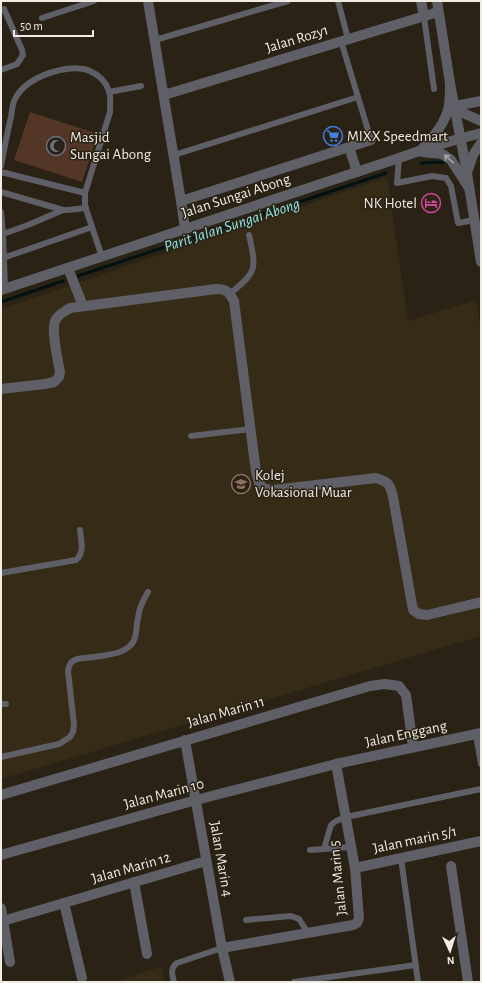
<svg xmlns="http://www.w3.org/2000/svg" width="482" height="983" viewBox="0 0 482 983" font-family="'Alegreya Sans',sans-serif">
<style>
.built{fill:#352b16}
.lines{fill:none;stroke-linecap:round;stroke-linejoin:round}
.stream{stroke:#001212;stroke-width:3}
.building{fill:#533626}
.service{stroke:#5f5f67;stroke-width:6}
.minor{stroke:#5f5f67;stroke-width:10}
.tertiary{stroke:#5f5f67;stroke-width:10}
.oneway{stroke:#a8a6a5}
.labels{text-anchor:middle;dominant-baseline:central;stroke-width:3;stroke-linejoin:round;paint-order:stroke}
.street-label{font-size:15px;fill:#f1ece3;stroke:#2a2214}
.poi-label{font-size:15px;fill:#f1ece3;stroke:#2a2214;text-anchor:start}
.water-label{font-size:16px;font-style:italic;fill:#90e2e3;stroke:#2a2214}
</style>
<rect width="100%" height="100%" fill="#2a2214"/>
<g class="built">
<path d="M387,177L408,321L476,300L481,331V636L1,779V309Z"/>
<path d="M161,967L165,982H112Z"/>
</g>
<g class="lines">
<g class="stream">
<path d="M421,163L445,162"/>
<path d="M78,276L386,173"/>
<path d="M1,302L63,281"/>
</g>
</g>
<path class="building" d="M30,112L98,134L82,182L14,160Z"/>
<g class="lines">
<g class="service">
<path d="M338,1L348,39"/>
<path d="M424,17L434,89"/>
<path d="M42,18L94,1"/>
<path d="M155,40L288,1"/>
<path d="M341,41L371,140"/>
<path d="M1,70L17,64L23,55L22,50L4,9"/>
<path d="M109,92L141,86"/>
<path d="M174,155L358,97"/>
<path d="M399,158L397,183L432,176L446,178L451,186L458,223L474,220"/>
<path d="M1,166C4,150 7,134 11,117C12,112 12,104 15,99C26,77 68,62 90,71C99,75 106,82 109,91C111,97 110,105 110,112L85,193V206L102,257"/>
<path d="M1,172L85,193"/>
<path d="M1,192L63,210H68L86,208"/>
<path d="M1,212L3,234L5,289"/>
<path d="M3,234L28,225L63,210"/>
<path d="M3,258L92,227"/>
<path d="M230,294C238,286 251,278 253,267C255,259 251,244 249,235"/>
<path d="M191,436L251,429"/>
<path d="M1,573L76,560C85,552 81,541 80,530"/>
<path d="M1,704H6"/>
<path d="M476,734L481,764"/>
<path d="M1,757L59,744L70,737L73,732L74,725L68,671C69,667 69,663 73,661C76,659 81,658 85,658C97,656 114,656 124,650C139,642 135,631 138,618C139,608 143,600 148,592"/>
<path d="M324,849L331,825L336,821L346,817L481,789"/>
<path d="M310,850L351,847"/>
<path d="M401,858L418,982"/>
<path d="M246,920L291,916L299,919L308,933"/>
<path d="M174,982C172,975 170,968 177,963L222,948"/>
<path d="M294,982L416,965"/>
</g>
<g class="minor">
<path d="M148,1L181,201L185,229"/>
<path d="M421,1L424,17"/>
<path d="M437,1L450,83L467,173L481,262"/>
<path d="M164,95L438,12"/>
<path d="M455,106L481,101"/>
<path d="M349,147L357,172"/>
<path d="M181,201L371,140"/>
<path d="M68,268L83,306"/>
<path d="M1,389L45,384L54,382L59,377L60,372C58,360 51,331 55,321C58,314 64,312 70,308L216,289C227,289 229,292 234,301L256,472L259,483L264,489L273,490L376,478C389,482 390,484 393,497L413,610L419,614L427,615L481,602"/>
<path d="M185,740L222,948L230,982"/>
<path d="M1,795L370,686L385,684L399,686L406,695L413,747"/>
<path d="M1,855L196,800L336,764L481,733"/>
<path d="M451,866L468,982"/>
<path d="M355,868L481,841"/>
<path d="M134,882L147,954"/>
<path d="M64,903L82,978"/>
<path d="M1,908L10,962"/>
<path d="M3,921L206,861"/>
<path d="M222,948L353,925L357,923L359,918L355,868L336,764"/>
</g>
<g class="tertiary">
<path d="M456,110L481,121"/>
<path d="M421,150C433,137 446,123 449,105C450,98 450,90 450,83"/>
<path d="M422,152L442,154L451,160L469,188"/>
<path d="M467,173L473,155L481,143"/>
<path d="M1,290L399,158C426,148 453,140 481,133"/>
</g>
</g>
<defs><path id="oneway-shaft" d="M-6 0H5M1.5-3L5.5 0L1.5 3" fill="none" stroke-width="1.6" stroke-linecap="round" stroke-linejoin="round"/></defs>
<use class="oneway" href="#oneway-shaft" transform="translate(449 159) rotate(-139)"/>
<defs>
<symbol id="supermarket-ring" viewBox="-11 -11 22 22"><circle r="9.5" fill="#2a2214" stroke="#3f7fe0" stroke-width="1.5"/><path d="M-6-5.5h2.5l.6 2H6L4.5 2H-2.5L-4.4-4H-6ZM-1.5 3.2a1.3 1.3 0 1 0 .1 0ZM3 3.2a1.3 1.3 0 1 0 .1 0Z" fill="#3f7fe0"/></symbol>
<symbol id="mosque-ring" viewBox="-11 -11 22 22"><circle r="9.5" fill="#2a2214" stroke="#6b7280" stroke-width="1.5"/><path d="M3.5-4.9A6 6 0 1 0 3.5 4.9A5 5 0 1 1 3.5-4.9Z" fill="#6b7280"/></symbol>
<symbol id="hotel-ring" viewBox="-11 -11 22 22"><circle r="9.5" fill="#2a2214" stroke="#d1479c" stroke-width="1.5"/><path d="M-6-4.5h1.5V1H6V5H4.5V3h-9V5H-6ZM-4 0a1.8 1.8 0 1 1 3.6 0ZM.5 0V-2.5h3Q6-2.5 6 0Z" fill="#d1479c"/></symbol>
<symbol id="university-ring" viewBox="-11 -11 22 22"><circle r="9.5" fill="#2a2214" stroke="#8d6e63" stroke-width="1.5"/><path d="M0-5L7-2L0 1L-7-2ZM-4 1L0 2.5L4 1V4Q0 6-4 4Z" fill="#8d6e63"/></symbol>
</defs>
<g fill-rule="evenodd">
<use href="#supermarket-ring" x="322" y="125" width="22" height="22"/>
<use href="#mosque-ring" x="45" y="135" width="22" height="22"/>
<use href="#hotel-ring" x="420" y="192" width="22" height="22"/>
<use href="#university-ring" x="230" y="473" width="22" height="22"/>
</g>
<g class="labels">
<g class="street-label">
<text transform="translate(297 39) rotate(-17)">Jalan Rozy1</text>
<text transform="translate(236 196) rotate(-18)">Jalan Sungai Abong</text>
<text transform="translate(226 712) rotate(-16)">Jalan Marin 11</text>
<text transform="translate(406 734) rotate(-12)">Jalan Enggang</text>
<text transform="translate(164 794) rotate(-15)">Jalan Marin 10</text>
<text transform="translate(415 840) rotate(-12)">Jalan marin 5/1</text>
<text transform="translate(221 859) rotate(80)">Jalan Marin 4</text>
<text transform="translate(131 868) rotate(-16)">Jalan Marin 12</text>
<text transform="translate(338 878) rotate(-96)">Jalan Marin 5</text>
</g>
<g class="poi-label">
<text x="347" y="136">MIXX Speedmart</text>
<text x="70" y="137">Masjid<tspan x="70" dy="17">Sungai Abong</tspan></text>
<text x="417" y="203" text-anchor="end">NK Hotel</text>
<text x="255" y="475">Kolej<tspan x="255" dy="17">Vokasional Muar</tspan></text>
</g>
<g class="water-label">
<text transform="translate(232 225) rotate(-18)">Parit Jalan Sungai Abong</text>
</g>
</g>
<rect width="482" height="983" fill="none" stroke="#f1ece3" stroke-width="4"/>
<g transform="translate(450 951) rotate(176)" stroke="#2a2214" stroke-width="3" paint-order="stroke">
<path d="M0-3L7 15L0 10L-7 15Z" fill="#f1ece3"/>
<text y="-6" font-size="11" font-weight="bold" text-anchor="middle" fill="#f1ece3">N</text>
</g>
<path d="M14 30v6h79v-6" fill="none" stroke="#f1ece3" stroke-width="2"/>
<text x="20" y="30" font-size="12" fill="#f1ece3" stroke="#2a2214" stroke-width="3" paint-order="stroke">50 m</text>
</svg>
